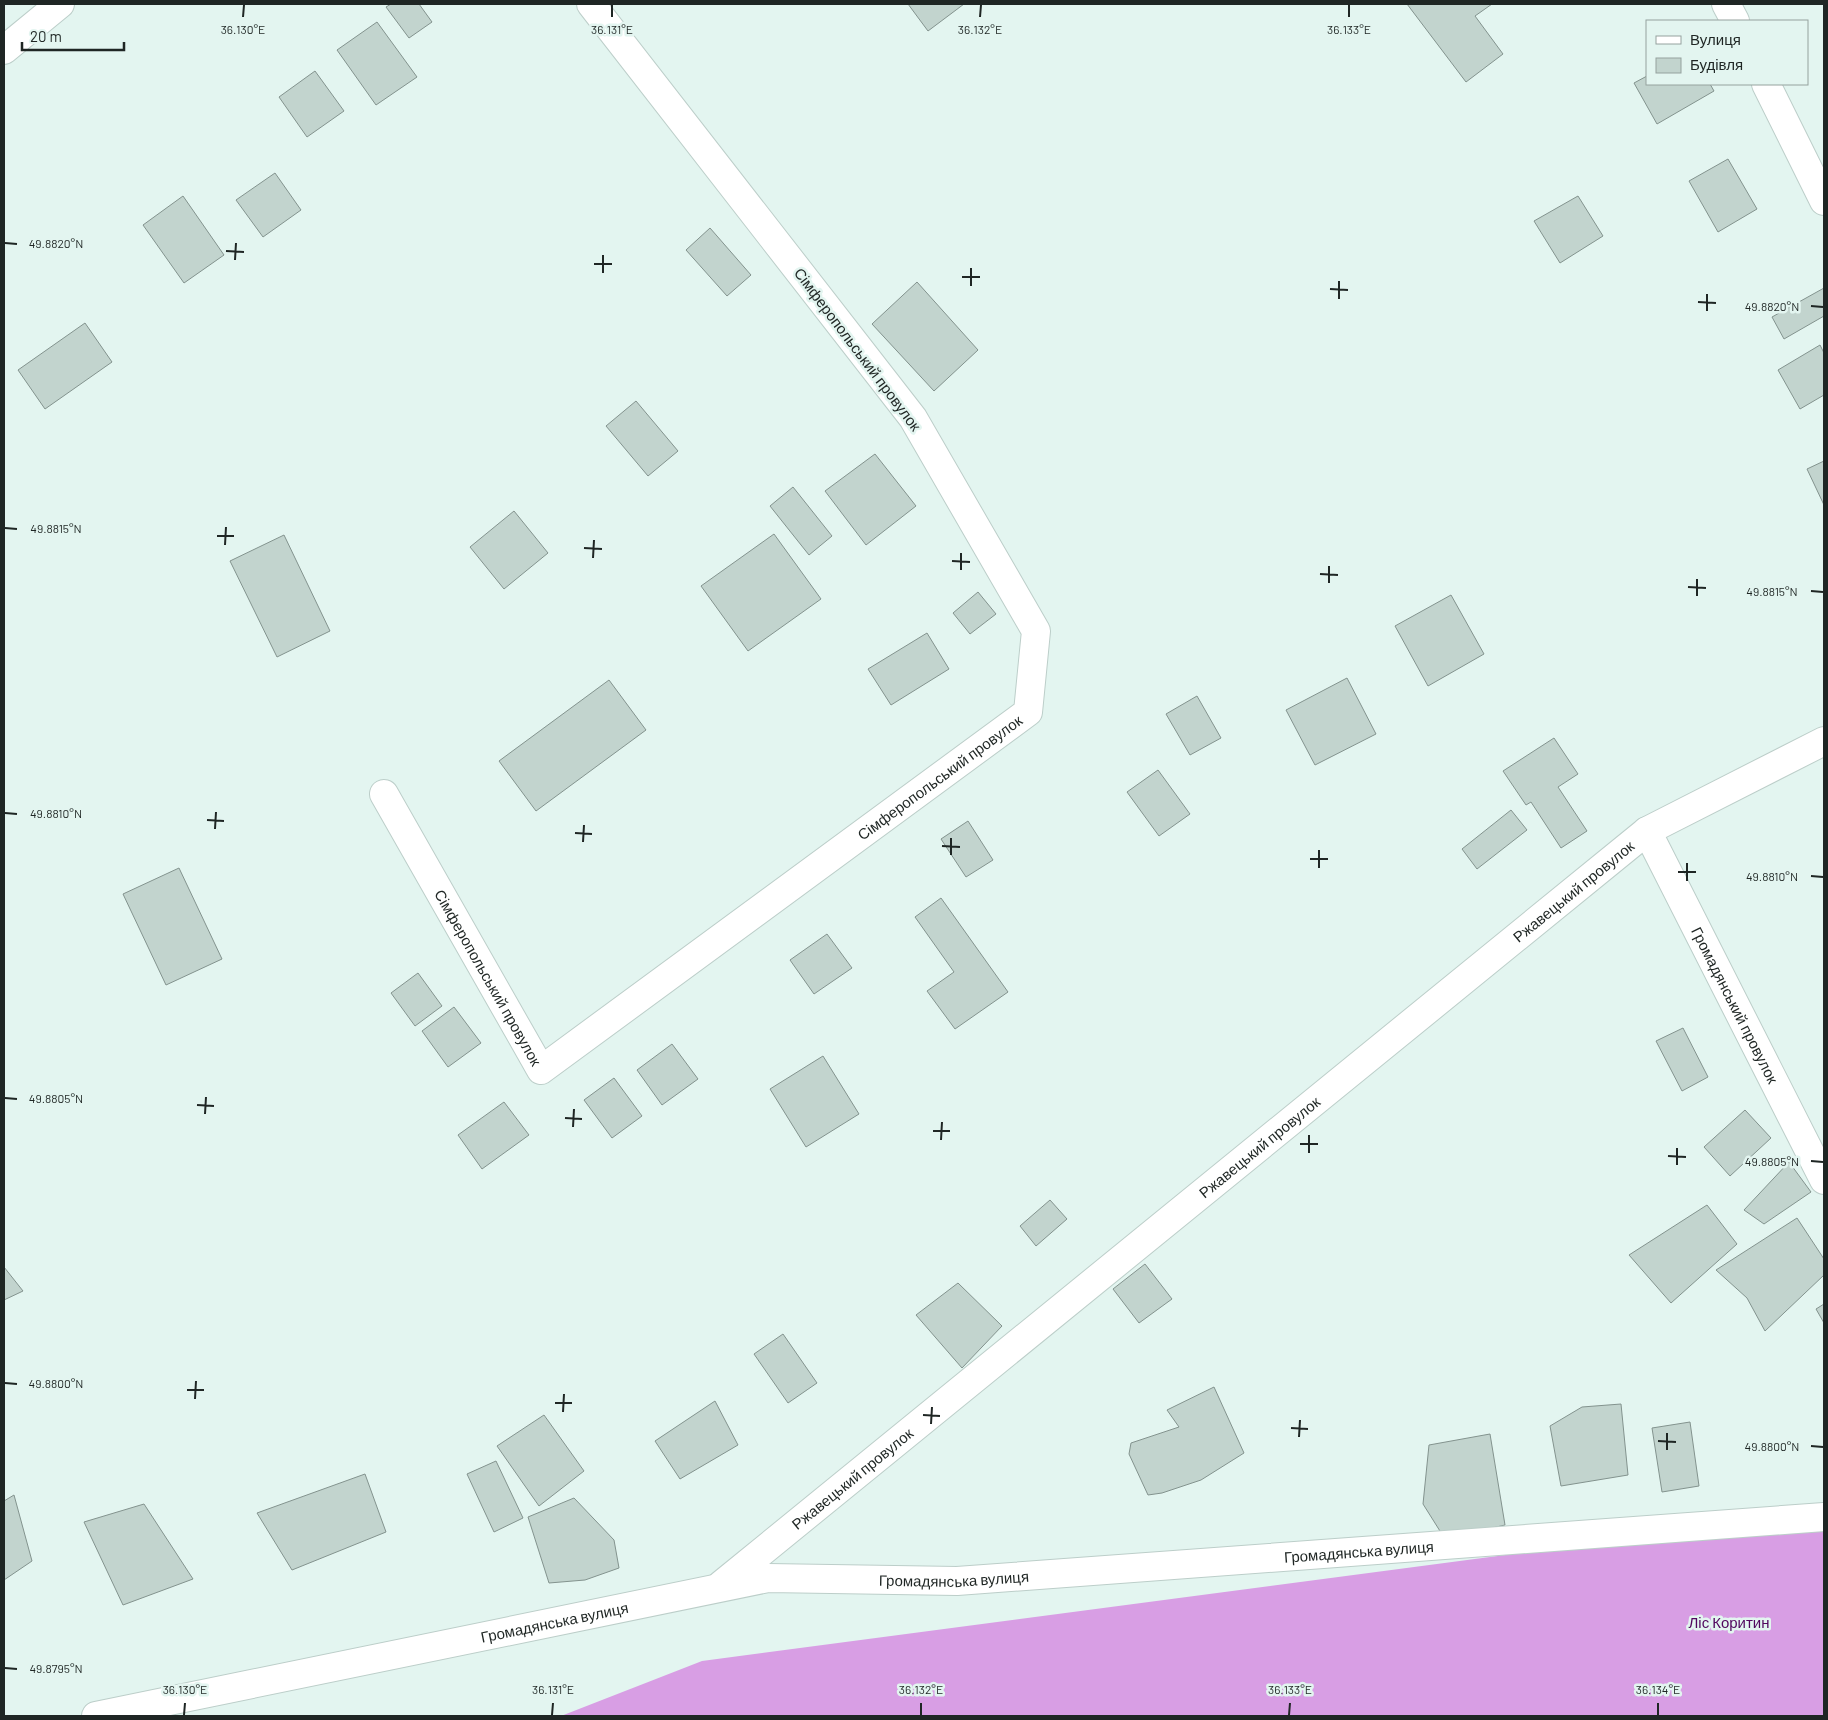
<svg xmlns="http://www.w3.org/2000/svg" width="1828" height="1720" viewBox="0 0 1828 1720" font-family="Barlow,sans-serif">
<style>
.forest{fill:#d89ee4}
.building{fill:#c2d4ce;stroke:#83938e}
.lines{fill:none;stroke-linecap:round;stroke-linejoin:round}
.street-casing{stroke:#bccec9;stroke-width:30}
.highway-casing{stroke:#bccec9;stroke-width:30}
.street{stroke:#fff;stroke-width:28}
.highway{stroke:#fff;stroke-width:28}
.ticks{fill:none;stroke:#1f2624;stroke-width:2}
.labels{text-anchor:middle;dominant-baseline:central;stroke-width:5;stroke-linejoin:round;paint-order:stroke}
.street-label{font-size:15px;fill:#1f2624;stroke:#e3f5f0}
.park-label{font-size:15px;fill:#51065e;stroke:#e3f5f0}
.ticks-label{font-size:12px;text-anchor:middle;fill:#1f2624;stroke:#e3f5f0;stroke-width:5;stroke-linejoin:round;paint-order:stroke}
</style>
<rect width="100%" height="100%" fill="#e3f5f0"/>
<path class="forest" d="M1824,1513V1716H561L702,1661Z"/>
<g class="building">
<path d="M391,4H419L432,22L409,38L386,7Z"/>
<path d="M908,4H964L928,31Z"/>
<path d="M1407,4H1492L1475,16L1503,54L1466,82Z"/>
<path d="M377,22L417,77L376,105L337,50Z"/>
<path d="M315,71L344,111L307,137L279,97Z"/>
<path d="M1647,76V84H1710L1714,91L1657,124L1634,83Z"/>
<path d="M1728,159L1757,209L1718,232L1689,181Z"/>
<path d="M275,173L301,210L263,237L236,200Z"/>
<path d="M183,196L224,255L184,283L143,225Z"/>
<path d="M1578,196L1603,236L1560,263L1534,221Z"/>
<path d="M710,228L751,275L727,296L686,250Z"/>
<path d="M917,282L978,350L934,391L872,324Z"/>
<path d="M1824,288V316L1784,339L1772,317Z"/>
<path d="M85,323L112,362L45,409L18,370Z"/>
<path d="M1820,345L1824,353V395L1800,409L1778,370Z"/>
<path d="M636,401L678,451L648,476L606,426Z"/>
<path d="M875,454L916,506L866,545L825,491Z"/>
<path d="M1824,461V505L1807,469Z"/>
<path d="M793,487L832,536L809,555L770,506Z"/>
<path d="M514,511L548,553L504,589L470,547Z"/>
<path d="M774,534L821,599L748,651L701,586Z"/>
<path d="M284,535L330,631L277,657L230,561Z"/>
<path d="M978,592L996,614L970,634L953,613Z"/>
<path d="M1451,595L1484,654L1428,686L1395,626Z"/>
<path d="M927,633L949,669L891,705L868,669Z"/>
<path d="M1347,678L1376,734L1315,765L1286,710Z"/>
<path d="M609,680L646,730L536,811L499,761Z"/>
<path d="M1197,696L1221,738L1190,755L1166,714Z"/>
<path d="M1554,738L1578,774L1558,787L1587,831L1561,848L1531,802L1526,805L1503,771Z"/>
<path d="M1158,770L1190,814L1159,836L1127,792Z"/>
<path d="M1511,810L1527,830L1477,869L1462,849Z"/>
<path d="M968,821L993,860L966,877L941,839Z"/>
<path d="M179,868L222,959L166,985L123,894Z"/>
<path d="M941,898L1008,992L955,1029L927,991L954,972L915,917Z"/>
<path d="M827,934L852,968L814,994L790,960Z"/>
<path d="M418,973L442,1006L415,1026L391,993Z"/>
<path d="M454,1007L481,1043L448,1067L422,1031Z"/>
<path d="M1683,1028L1708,1077L1682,1091L1656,1041Z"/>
<path d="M672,1044L698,1079L662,1105L637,1070Z"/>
<path d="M823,1056L859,1114L806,1147L770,1089Z"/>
<path d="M614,1078L642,1116L612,1138L584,1100Z"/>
<path d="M504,1102L529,1135L482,1169L458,1135Z"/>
<path d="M1745,1110L1771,1138L1730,1176L1704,1147Z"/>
<path d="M1789,1162L1811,1192L1764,1224L1744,1210Z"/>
<path d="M1050,1200L1067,1219L1036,1246L1020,1226Z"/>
<path d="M1707,1205L1737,1244L1671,1303L1629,1255Z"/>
<path d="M1797,1218L1824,1259V1275L1765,1331L1747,1298L1716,1270Z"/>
<path d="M1145,1264L1172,1299L1139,1323L1113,1289Z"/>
<path d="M4,1267L23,1291L4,1300Z"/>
<path d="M958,1283L1002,1326L962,1368L916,1315Z"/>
<path d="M1824,1304V1323L1816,1309Z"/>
<path d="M783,1334L817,1383L788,1403L754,1354Z"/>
<path d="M1214,1387L1244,1453L1201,1480L1162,1493L1148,1495L1129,1454L1131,1443L1179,1427L1167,1410Z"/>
<path d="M715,1401L738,1445L680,1479L655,1441Z"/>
<path d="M1621,1404L1628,1475L1561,1486L1550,1426L1582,1407Z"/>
<path d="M544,1415L584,1471L539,1506L497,1446Z"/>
<path d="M1690,1422L1699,1486L1662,1492L1652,1428Z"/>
<path d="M1490,1434L1505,1525L1445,1539L1423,1504L1429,1445Z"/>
<path d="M496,1461L523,1518L494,1532L467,1474Z"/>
<path d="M365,1474L386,1532L292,1570L257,1513Z"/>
<path d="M14,1495L32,1561L4,1580V1501Z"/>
<path d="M574,1498L614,1540L619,1568L585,1580L549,1583L528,1517Z"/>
<path d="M144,1504L193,1579L123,1605L84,1522Z"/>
</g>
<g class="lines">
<defs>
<g id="street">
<path d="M1726,4L1735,21"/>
<path d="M1766,84L1824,201"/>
<path id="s1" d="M384,794L541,1070L1028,712L1036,631L913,418L591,4"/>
<path id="s2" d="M1647,831L1824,1180"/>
<path id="s3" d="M721,1585L1647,831L1824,741"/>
<path id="s4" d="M96,1716L768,1578L957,1581L1824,1517"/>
</g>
<path id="highway" d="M4,50L60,4"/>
</defs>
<use href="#street" class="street-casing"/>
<use href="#highway" class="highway-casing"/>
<use href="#street" class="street"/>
<use href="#highway" class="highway"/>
</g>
<path class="ticks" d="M243,17L244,5M612,17V5M980,17L981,5M1349,17V5M5,243L17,244M226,251L244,252M235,260L236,243M594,264H612M603,273V255M962,277H980M971,286V268M1330,289L1348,290M1339,299V281M1698,302L1716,303M1811,306L1823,307M1707,311V294M5,528L17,529M217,536H234M225,545L226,527M584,548L602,549M593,558L594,540M952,561L970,562M961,570V553M1320,574L1338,575M1329,583V566M1688,587L1706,588M1811,591L1823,592M1697,596V579M5,813L17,814M207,820L224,821M215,829L216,812M575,833L592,834M583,842L584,825M942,846L960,847M951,855V838M1310,859H1328M1319,868V850M1678,872H1696M1811,876L1823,877M1687,881V863M5,1098L17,1099M197,1105L214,1106M205,1114L206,1097M565,1118L582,1119M573,1127L574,1109M933,1131H950M941,1140L942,1122M1300,1144H1318M1309,1153V1135M1668,1156L1686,1157M1811,1161L1823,1162M1677,1165V1148M5,1383L17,1384M187,1390H204M195,1399L196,1381M555,1403H572M563,1412L564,1394M923,1415L940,1416M931,1424L932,1407M1291,1428L1308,1429M1299,1437L1300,1420M1658,1441L1676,1442M1811,1446L1823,1447M1667,1450V1433M5,1668L17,1669M184,1715L185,1703M552,1715L553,1703M921,1715V1703M1289,1715L1290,1703M1658,1715V1703"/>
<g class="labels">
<g class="street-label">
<text transform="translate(858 349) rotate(53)">Сімферопольський провулок</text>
<text stroke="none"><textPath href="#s1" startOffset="812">Сімферопольський провулок</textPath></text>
<text stroke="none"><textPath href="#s3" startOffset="1099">Ржавецький провулок</textPath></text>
<text stroke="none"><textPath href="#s1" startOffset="211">Сімферопольський провулок</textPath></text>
<text stroke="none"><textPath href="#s2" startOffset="195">Громадянський провулок</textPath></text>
<text stroke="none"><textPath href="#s3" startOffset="694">Ржавецький провулок</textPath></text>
<text stroke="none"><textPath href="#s3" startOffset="169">Ржавецький провулок</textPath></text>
<text stroke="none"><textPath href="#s4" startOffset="1278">Громадянська вулиця</textPath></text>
<text stroke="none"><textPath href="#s4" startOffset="872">Громадянська вулиця</textPath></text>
<text stroke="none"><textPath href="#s4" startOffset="468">Громадянська вулиця</textPath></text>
</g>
<g class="park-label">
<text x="1729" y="1622">Ліс Коритин</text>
</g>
</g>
<g class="ticks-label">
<text x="243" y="34">36.130°E</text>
<text x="612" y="34">36.131°E</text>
<text x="980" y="34">36.132°E</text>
<text x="1349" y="34">36.133°E</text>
<text x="56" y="248">49.8820°N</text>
<text x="1772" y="311">49.8820°N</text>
<text x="56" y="533">49.8815°N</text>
<text x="1772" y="596">49.8815°N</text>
<text x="56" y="818">49.8810°N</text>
<text x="1772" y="881">49.8810°N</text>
<text x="56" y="1103">49.8805°N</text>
<text x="1772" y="1166">49.8805°N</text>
<text x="56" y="1388">49.8800°N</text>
<text x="1772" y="1451">49.8800°N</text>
<text x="56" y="1673">49.8795°N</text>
<text x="185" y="1694">36.130°E</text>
<text x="553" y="1694">36.131°E</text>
<text x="921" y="1694">36.132°E</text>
<text x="1290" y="1694">36.133°E</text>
<text x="1658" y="1694">36.134°E</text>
</g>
<rect width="1828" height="1720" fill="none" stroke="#1f2624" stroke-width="10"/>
<rect x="1646" y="20" width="162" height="65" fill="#e3f5f0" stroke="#95a29e"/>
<rect x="1656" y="36" width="25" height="8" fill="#ffffff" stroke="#95a29e"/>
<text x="1690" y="45" font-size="15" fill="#1f2624">Вулиця</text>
<rect x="1656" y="58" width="25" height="15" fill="#c2d4ce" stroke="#95a29e"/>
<text x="1690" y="70" font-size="15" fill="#1f2624">Будівля</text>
<path d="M22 42v8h102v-8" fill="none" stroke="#1f2624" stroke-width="2.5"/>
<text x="30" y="42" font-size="15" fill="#1f2624" stroke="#e3f5f0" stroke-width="4" paint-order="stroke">20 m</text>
</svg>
